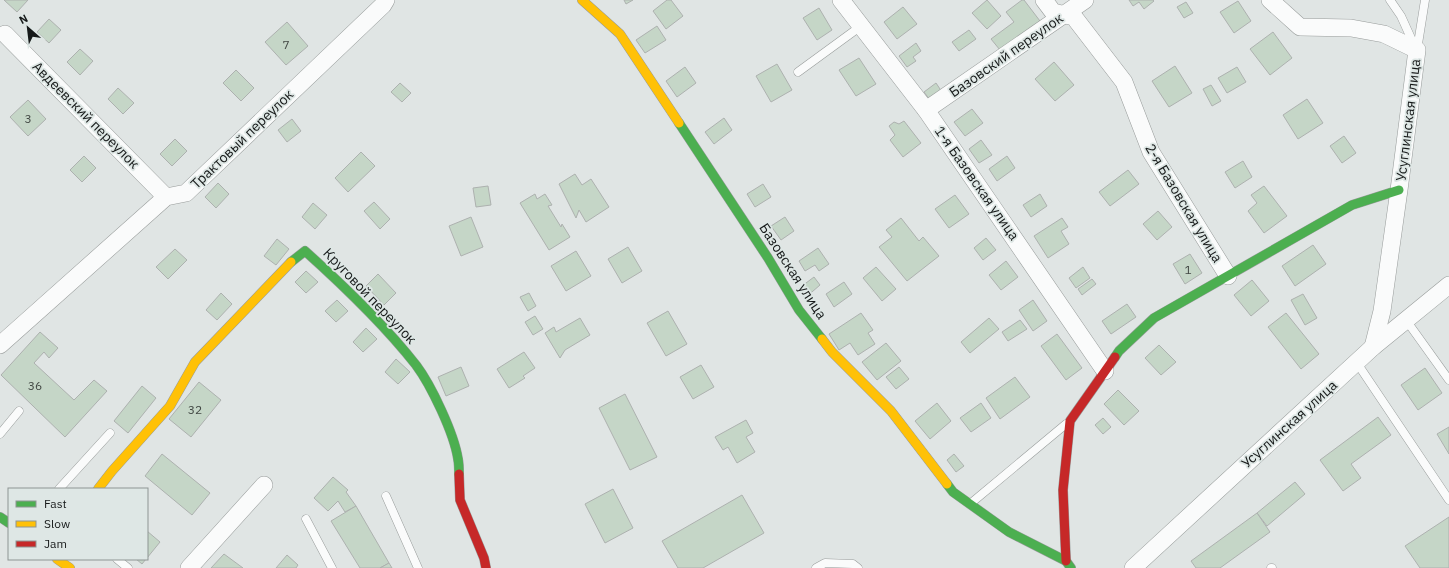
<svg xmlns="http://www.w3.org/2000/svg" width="1449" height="568" viewBox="0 0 1449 568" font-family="'IBM Plex Sans',sans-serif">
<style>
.building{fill:#c5d6c7;stroke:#adb1af}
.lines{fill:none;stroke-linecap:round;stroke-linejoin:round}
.lane-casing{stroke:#989c9b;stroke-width:9}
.street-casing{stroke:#989c9b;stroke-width:18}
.fast-casing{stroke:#989c9b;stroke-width:10}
.slow-casing{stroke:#989c9b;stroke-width:10}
.jam-casing{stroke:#989c9b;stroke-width:10}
.lane{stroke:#fafbfb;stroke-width:8}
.street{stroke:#fafbfb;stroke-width:17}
.fast{stroke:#4caf50;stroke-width:9}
.slow{stroke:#ffc107;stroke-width:9}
.jam{stroke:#c62828;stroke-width:9}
.labels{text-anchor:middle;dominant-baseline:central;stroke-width:3.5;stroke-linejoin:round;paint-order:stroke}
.number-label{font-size:12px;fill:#424844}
.street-label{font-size:14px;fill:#161919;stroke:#dee7e5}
</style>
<rect width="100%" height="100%" fill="#e0e5e4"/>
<g class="building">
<path d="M4,0H28L17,12Z"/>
<path d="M624,0H633L626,4Z"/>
<path d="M667,0H671L683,16L666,29L653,11Z"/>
<path d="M987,0L1001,16L987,29L972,13Z"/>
<path d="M1022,0H1024L1040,21L1000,50L991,39L1014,22L1006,12Z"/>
<path d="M1129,0H1153L1154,1L1144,9L1139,2L1133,6Z"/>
<path d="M1238,1L1251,21L1234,33L1220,12Z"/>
<path d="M1186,2L1193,13L1184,18L1177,7Z"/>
<path d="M903,7L917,24L897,39L884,22Z"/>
<path d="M819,8L832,30L817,40L803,18Z"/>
<path d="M49,19L61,30L49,43L37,32Z"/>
<path d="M287,22L308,46L286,65L265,42Z"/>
<path d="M657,26L666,40L645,53L636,40Z"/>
<path d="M969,30L976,39L959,51L952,42Z"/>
<path d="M1273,32L1292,58L1270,75L1250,49Z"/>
<path d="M916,43L921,51L913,57L916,61L907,67L899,56Z"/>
<path d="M80,49L93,61L80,75L67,62Z"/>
<path d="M859,58L876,84L856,96L839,70Z"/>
<path d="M1054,62L1074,85L1055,101L1035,79Z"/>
<path d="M777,64L792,90L771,102L756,76Z"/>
<path d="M1175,66L1192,93L1169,107L1152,81Z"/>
<path d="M685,67L696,83L677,97L666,81Z"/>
<path d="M1237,67L1246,82L1227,93L1218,78Z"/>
<path d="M236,70L254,88L241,101L223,83Z"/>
<path d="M400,83L411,93L402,102L391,92Z"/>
<path d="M936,83L942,92L930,100L924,92Z"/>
<path d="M1211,85L1221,101L1212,106L1203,89Z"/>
<path d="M118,88L134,103L123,114L108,99Z"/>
<path d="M1307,99L1323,123L1298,139L1283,115Z"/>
<path d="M28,100L46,119L28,136L10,117Z"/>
<path d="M972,109L983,123L965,136L954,122Z"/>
<path d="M724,118L732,130L714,144L705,132Z"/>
<path d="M292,119L301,131L287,142L278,130Z"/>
<path d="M904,121L921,143L903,157L890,140L895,135L889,126L894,122L899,124Z"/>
<path d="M1344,136L1356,153L1342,163L1330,146Z"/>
<path d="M175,139L187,151L172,166L160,154Z"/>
<path d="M981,140L992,155L979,163L969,149Z"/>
<path d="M361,152L375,166L348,192L335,178Z"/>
<path d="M84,156L96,168L82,182L70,170Z"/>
<path d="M1007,156L1015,168L997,181L989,169Z"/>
<path d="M1243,161L1252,177L1235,188L1225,172Z"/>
<path d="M1128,170L1139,184L1110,206L1099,192Z"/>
<path d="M575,174L582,185L591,179L609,207L586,222L579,210L576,218L559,184Z"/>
<path d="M218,183L229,194L216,208L205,197Z"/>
<path d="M763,184L771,197L755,207L747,194Z"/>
<path d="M488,186L491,205L476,207L473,188Z"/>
<path d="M1264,186L1287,216L1264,233L1248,211L1257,203L1251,195Z"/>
<path d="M535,194L537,199L545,194L552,205L548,206L561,227L562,224L570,237L549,250L520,203Z"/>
<path d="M1040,194L1047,206L1031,217L1023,205Z"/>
<path d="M955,195L969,214L949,228L935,209Z"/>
<path d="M374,202L390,219L380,229L364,211Z"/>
<path d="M313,203L327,215L315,229L302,217Z"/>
<path d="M1158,211L1172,227L1157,240L1143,224Z"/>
<path d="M471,217L483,247L461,256L449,226Z"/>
<path d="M785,217L794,231L781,240L771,226Z"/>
<path d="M901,218L919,241L923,237L939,256L907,281L879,247L892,237L886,230Z"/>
<path d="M1062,218L1068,227L1061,231L1069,244L1048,258L1034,236Z"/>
<path d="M986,238L996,250L983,260L974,248Z"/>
<path d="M277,239L289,249L276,265L264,256Z"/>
<path d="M1313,245L1326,264L1295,286L1282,266Z"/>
<path d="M628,247L642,271L622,283L608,259Z"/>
<path d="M818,248L829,264L819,271L815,265L805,271L799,261Z"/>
<path d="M175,249L187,260L168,279L156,267Z"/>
<path d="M576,251L591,276L566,291L551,266Z"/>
<path d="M1190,254L1202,273L1185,284L1173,264Z"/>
<path d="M1006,261L1018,277L1001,290L989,275Z"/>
<path d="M876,267L896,289L882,301L863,278Z"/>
<path d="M1083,267L1090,278L1076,288L1069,278Z"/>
<path d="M306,271L318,282L306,293L295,282Z"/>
<path d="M378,274L396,293L384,305L366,286Z"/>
<path d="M814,277L820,285L805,298L798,289Z"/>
<path d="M1092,279L1096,284L1082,295L1078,289Z"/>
<path d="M1252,280L1269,301L1251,316L1234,295Z"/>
<path d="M844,282L852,294L834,307L826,294Z"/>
<path d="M221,293L232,304L217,320L206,310Z"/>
<path d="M529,293L536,306L528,311L520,297Z"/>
<path d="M1303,294L1317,318L1305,325L1291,300Z"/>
<path d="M337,300L348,311L336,322L325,311Z"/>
<path d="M1033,300L1047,321L1033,331L1019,310Z"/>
<path d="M1127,304L1136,317L1111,334L1102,321Z"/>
<path d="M668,311L687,344L666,356L647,323Z"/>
<path d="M861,313L873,330L868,333L875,344L858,355L850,343L839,350L829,334Z"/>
<path d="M1286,313L1319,354L1301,369L1268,327Z"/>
<path d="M535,316L543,329L533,335L525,322Z"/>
<path d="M580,318L590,335L565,350L560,358L545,333L554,327L556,332Z"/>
<path d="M989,318L999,329L970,353L961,342Z"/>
<path d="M1020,320L1027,329L1008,341L1002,332Z"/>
<path d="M366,328L377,339L363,352L353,342Z"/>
<path d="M40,332L58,348L49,358L44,352L34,363L74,400L94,380L107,391L65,437L1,375Z"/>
<path d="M1057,334L1082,368L1066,380L1041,346Z"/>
<path d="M886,343L901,361L877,380L862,362Z"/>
<path d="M1159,345L1176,362L1161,375L1145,358Z"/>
<path d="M524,352L535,368L523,376L525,378L509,388L497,369Z"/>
<path d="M396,359L410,372L398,384L385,372Z"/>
<path d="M701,365L714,387L693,399L680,377Z"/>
<path d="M461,367L469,386L446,396L438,377Z"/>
<path d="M899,367L909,379L896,389L886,377Z"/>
<path d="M1425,368L1442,393L1418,410L1401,385Z"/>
<path d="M1015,377L1030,397L1000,419L986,398Z"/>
<path d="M199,382L221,400L191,437L169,419Z"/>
<path d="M142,386L156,398L128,433L114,421Z"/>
<path d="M1118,390L1139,411L1124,425L1104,404Z"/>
<path d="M625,394L657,457L630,470L599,408Z"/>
<path d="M937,403L951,421L930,439L915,421Z"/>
<path d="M981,403L991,418L971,432L960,418Z"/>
<path d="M1378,417L1391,435L1351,464L1361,478L1343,491L1320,460Z"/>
<path d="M1103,418L1111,427L1103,434L1095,425Z"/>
<path d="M746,420L753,433L746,437L755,452L737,463L728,447L723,450L715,437Z"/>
<path d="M1449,427V454L1437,434Z"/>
<path d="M162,454L210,493L192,515L145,476Z"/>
<path d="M954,454L964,466L956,472L947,460Z"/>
<path d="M333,477L348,490L346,492L356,506L345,512L338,501L328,511L314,498Z"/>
<path d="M1295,482L1305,494L1267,526L1257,513Z"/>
<path d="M613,489L633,528L605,543L585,504Z"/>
<path d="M742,495L764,533L703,568H678L662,541Z"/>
<path d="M356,506L389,563L380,568H360L331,521Z"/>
<path d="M1257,513L1270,532L1220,568H1196L1191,561Z"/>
<path d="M1449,517V568H1420L1405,546Z"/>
<path d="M147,531L160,542L147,558Z"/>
<path d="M224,554L243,568H211Z"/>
<path d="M287,555L298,565L296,568H276Z"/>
<path d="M136,559H146L142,564Z"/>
<path d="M389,563L392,568H380Z"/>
</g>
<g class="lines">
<defs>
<g id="lane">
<path d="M1390,0L1401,16L1415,47"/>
<path d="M1417,50L1425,0"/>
<path d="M798,72L861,26"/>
<path d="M1406,320L1449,380"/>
<path d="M1357,363L1449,500"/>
<path d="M0,434L19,411"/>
<path d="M59,489L110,433"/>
<path d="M386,496L418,568"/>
<path d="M970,504L1066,424"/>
<path d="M306,519L332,568"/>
<path d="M117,559L128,568"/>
<path d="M816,568L825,563L853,564L858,568"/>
<path d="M1271,568H1272"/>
</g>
<g id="street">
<path d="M841,0L926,110L1105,371"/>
<path d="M1044,0L1053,12L1074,17L1124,82L1151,152L1228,276"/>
<path d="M1270,0L1300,27L1351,28L1384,34L1417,50L1399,190L1382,311L1373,347"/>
<path d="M5,34L166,197"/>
<path d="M926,110L1085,0"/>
<path d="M0,345L166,197L186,193L383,5L386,0"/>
<path d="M189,568L264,485"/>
<path d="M1133,568L1373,347L1449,285"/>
</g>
<g id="fast">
<path d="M679,123L768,258L799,310L822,339"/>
<path d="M291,262L305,251C344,286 383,323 416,365C431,385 454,433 458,459C459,464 459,469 459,474"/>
<path d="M1115,357L1119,351L1154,318L1352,205L1399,190"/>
<path d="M947,484L953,492L1009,532L1066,561L1071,568"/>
<path d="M0,517L9,523"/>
</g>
<g id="slow">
<path d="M582,0L620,34L679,123"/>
<path d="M822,339L832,352L891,411L947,484"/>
<path d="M98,489L112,471L170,406L195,362L291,262"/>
<path d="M57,559L70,568"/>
</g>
<g id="jam">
<path d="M459,474L460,500L484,558L486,568"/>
<path d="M1066,561L1063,490L1070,421L1115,357"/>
</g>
</defs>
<use href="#lane" class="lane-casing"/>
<use href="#street" class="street-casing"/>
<use href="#fast" class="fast-casing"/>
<use href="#slow" class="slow-casing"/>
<use href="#jam" class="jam-casing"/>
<use href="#lane" class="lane"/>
<use href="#street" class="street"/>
<use href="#fast" class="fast"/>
<use href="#slow" class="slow"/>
<use href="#jam" class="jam"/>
</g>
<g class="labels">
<g class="number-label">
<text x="286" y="44">7</text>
<text x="28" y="118">3</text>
<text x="1188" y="269">1</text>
<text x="35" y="385">36</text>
<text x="195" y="409">32</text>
</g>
<g class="street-label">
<text transform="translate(1006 55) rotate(-35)">Базовский переулок</text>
<text transform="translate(86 115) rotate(45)">Авдеевский переулок</text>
<text transform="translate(1408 120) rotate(-83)">Усуглинская улица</text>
<text transform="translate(242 139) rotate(-44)">Трактовый переулок</text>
<text transform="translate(977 183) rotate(55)">1-я Базовская улица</text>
<text transform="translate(1184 203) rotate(59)">2-я Базовская улица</text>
<text transform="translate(793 271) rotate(57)">Базовская улица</text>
<text transform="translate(370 296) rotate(46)">Круговой переулок</text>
<text transform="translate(1289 424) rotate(-42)">Усуглинская улица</text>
</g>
</g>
<rect x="8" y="488" width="140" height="72" fill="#dee7e5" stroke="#8e9593"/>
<rect x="16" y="501" width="20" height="6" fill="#4caf50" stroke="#8e9593"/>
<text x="44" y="508" font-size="12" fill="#161919">Fast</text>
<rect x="16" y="521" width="20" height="6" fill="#ffc107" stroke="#8e9593"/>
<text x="44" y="528" font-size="12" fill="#161919">Slow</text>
<rect x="16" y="541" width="20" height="6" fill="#c62828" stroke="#8e9593"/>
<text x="44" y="548" font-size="12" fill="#161919">Jam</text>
<g transform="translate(28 28) rotate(332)" stroke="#dee7e5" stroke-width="3" paint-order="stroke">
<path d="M0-3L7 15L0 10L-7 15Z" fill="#161919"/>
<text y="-6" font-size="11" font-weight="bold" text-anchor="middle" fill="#161919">N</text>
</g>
</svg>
